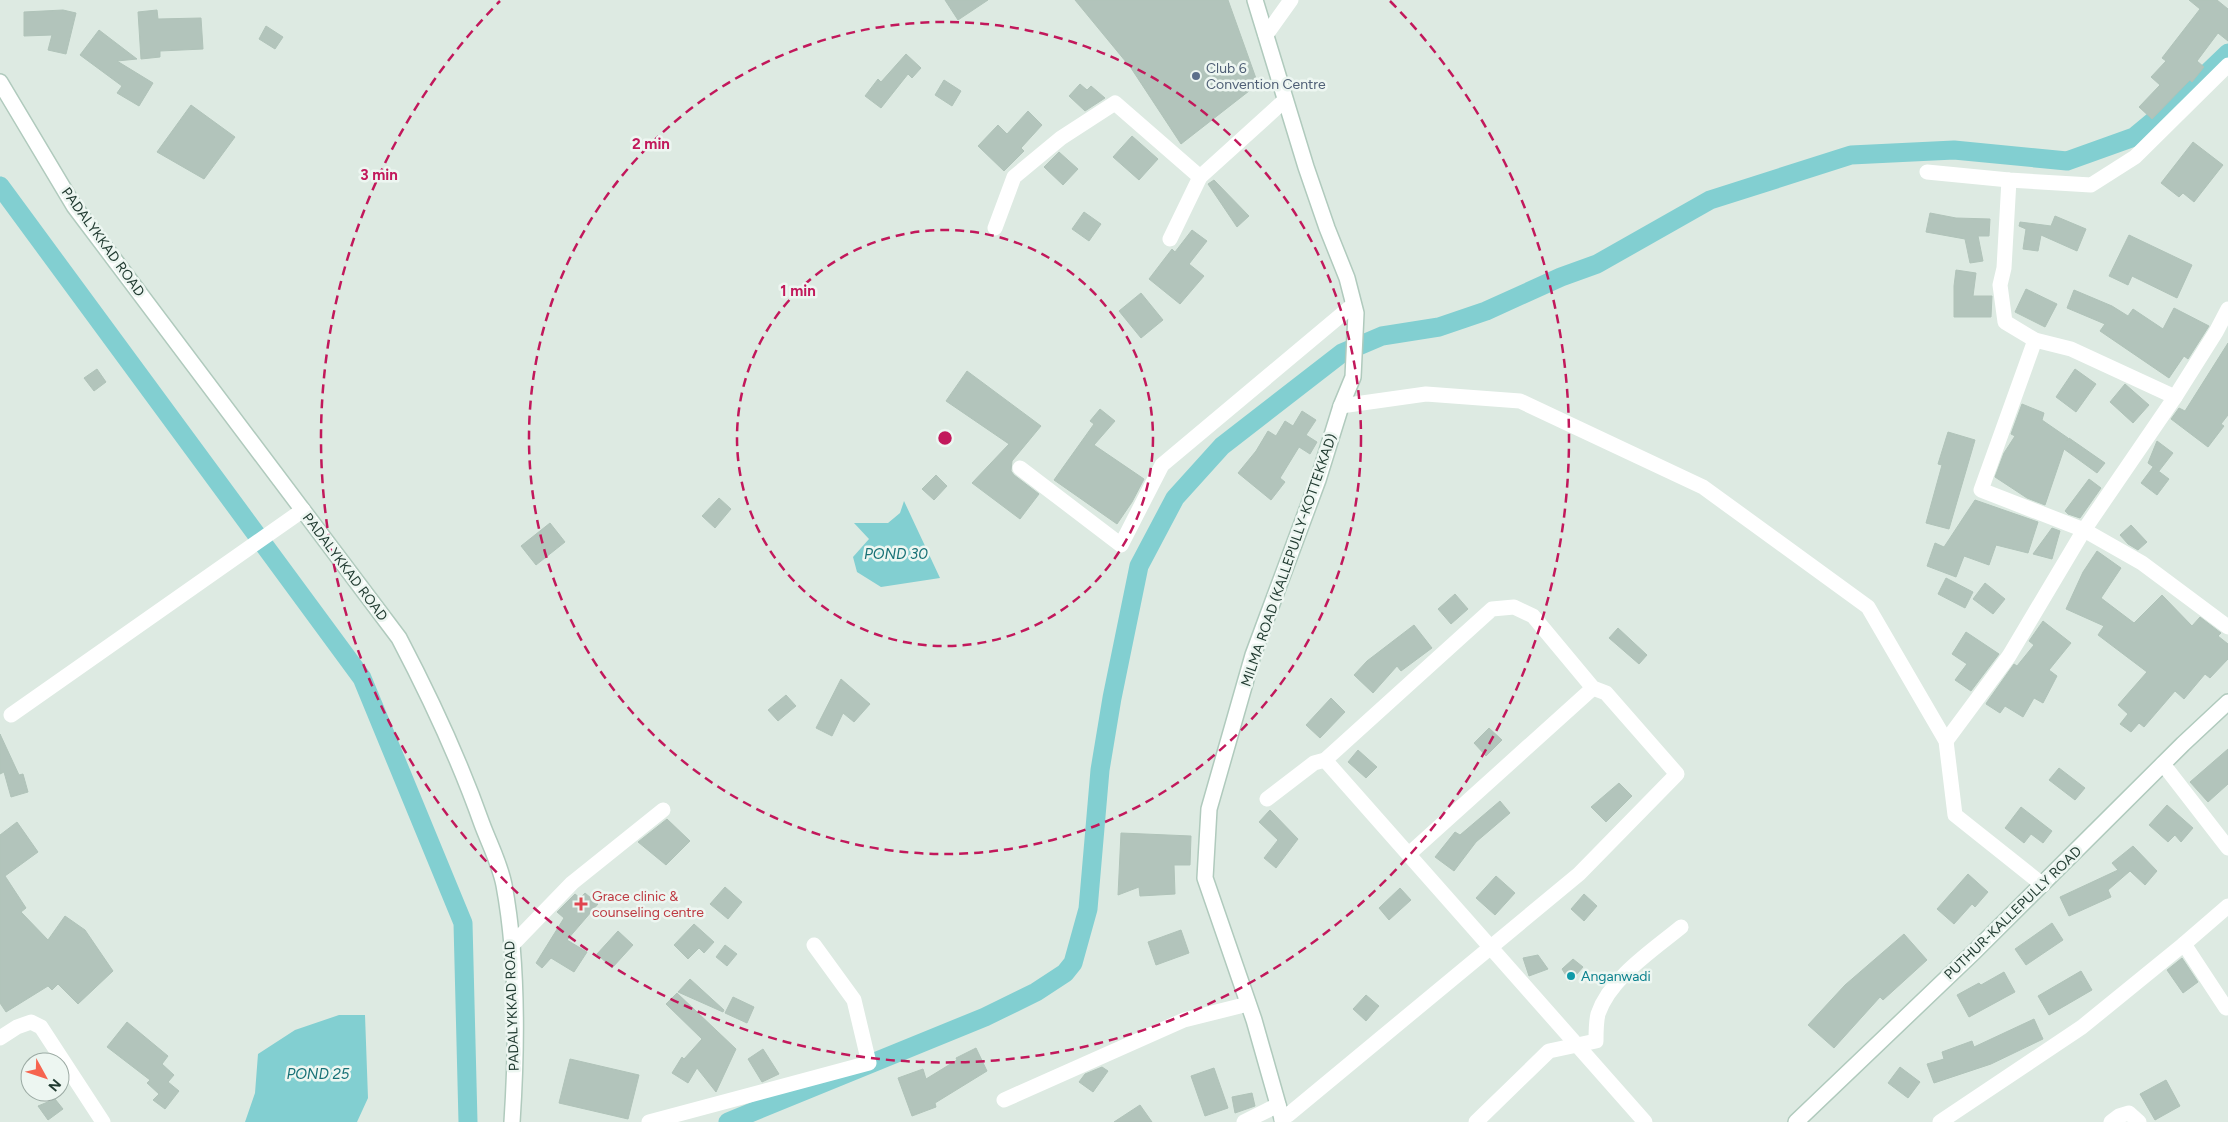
<svg xmlns="http://www.w3.org/2000/svg" width="2228" height="1122" viewBox="0 0 2228 1122" font-family="Figtree,sans-serif">
<style>
.water{fill:#82cfd1}
.lines{fill:none;stroke-linecap:round;stroke-linejoin:round}
.canal{stroke:#82cfd1;stroke-width:19}
.building{fill:#b2c4bb;stroke:#b0c3b9}
.secondary-casing{stroke:#b0cabd;stroke-width:18}
.street{stroke:#fff;stroke-width:15}
.secondary{stroke:#fff;stroke-width:15}
.ring{fill:none;stroke:#c2185b;stroke-width:2.5;stroke-dasharray:9 6}
.service-dot{fill:#5c6f8a;stroke:#edf6f1;stroke-width:2}
.health-dot{fill:#e0444e;stroke:#edf6f1;stroke-width:2}
.culture-dot{fill:#0f9aa8;stroke:#edf6f1;stroke-width:2}
.labels{text-anchor:middle;dominant-baseline:central;stroke-width:5;stroke-linejoin:round;paint-order:stroke}
.service-label{font-size:14px;fill:#4e5e75;stroke:#edf6f1;text-anchor:start}
.street-label{font-size:14px;fill:#1f392f;stroke:#edf6f1}
.health-label{font-size:14px;fill:#be3a42;stroke:#edf6f1;text-anchor:start}
.culture-label{font-size:14px;fill:#0d838f;stroke:#edf6f1;text-anchor:start}
.water-label{font-size:15px;font-style:italic;fill:#187176;stroke:#edf6f1}
.centre{fill:#c2185b;stroke:#edf6f1;stroke-width:2.5}
.ring-label{font-size:15px;text-anchor:middle;font-weight:bold;fill:#c2185b;stroke:#edf6f1;stroke-width:5;stroke-linejoin:round;paint-order:stroke}
</style>
<rect width="100%" height="100%" fill="#ddeae2"/>
<g class="water">
<path d="M904,501L940,578L881,587L857,572L853,557L869,539L854,523H888L900,513Z"/>
<path d="M339,1015H365L368,1098L357,1122H245L255,1093L258,1054L295,1030Z"/>
</g>
<g class="lines">
<g class="canal">
<path d="M0,186L362,678L463,923L468,1122"/>
<path d="M728,1122L985,1017L1036,992L1065,973L1073,963L1088,909L1100,770L1112,698L1139,566L1175,498L1222,446L1342,353L1382,336L1439,327L1486,311L1561,277L1597,264L1710,200L1851,155L1954,150L2067,161L2134,137L2181,98L2228,53"/>
</g>
</g>
<g class="building">
<path d="M945,0H988L958,20Z"/>
<path d="M1075,0H1228L1258,84L1181,144L1131,68Z"/>
<path d="M2189,0H2217L2228,9V41L2218,33L2197,61L2204,67L2192,82L2190,80L2152,119L2139,107L2160,85L2151,77L2166,61L2162,58L2200,9Z"/>
<path d="M63,10L76,13L66,54L48,50L52,35L24,36V12Z"/>
<path d="M157,10L158,19L201,18L203,49L160,51V57L141,59L138,12Z"/>
<path d="M266,26L283,37L275,49L259,39Z"/>
<path d="M99,30L137,59L117,61L153,83L139,106L117,93L122,86L80,55Z"/>
<path d="M906,54L921,68L912,78L908,74L881,108L865,96L878,79L881,82Z"/>
<path d="M944,80L961,91L952,106L935,95Z"/>
<path d="M1080,84L1087,90L1091,86L1105,98L1085,111L1069,96Z"/>
<path d="M191,105L235,137L204,179L157,152Z"/>
<path d="M1028,111L1042,125L1021,148L1024,151L1004,171L978,146L998,125L1007,134Z"/>
<path d="M1132,136L1158,159L1139,180L1113,157Z"/>
<path d="M2193,142L2223,165L2194,202L2183,193L2179,197L2161,183Z"/>
<path d="M1059,152L1078,169L1063,185L1044,167Z"/>
<path d="M1214,180L1249,216L1237,227L1208,184Z"/>
<path d="M1084,212L1101,224L1089,241L1072,229Z"/>
<path d="M1930,213L1956,218L1990,219L1989,236H1978L1983,261L1970,263L1965,239L1926,232Z"/>
<path d="M2055,216L2086,229L2077,251L2041,235L2038,251L2023,249L2026,229L2019,226L2020,222L2051,226Z"/>
<path d="M1192,230L1207,241L1189,264L1204,276L1180,304L1149,279L1172,249L1175,252Z"/>
<path d="M2129,235L2192,265L2177,298L2132,276L2128,285L2109,276Z"/>
<path d="M1956,270L1976,273L1973,296H1992L1991,317H1954V286Z"/>
<path d="M2026,289L2057,304L2045,327L2015,312Z"/>
<path d="M2074,290L2112,306L2128,316L2133,309L2163,329L2174,308L2209,326L2188,359L2184,356L2169,378L2100,331L2105,324L2067,308Z"/>
<path d="M1141,293L1163,320L1141,338L1119,311Z"/>
<path d="M2228,343V415L2221,424L2224,426L2208,447L2171,419L2179,408L2185,411Z"/>
<path d="M97,369L106,382L94,391L84,378Z"/>
<path d="M2075,369L2096,384L2076,412L2056,397Z"/>
<path d="M967,371L1041,426L1012,461L1011,471L1014,475L1039,494L1020,519L972,483L1009,444L946,401Z"/>
<path d="M2125,384L2149,405L2133,423L2110,402Z"/>
<path d="M2022,404L2044,413L2042,420L2068,438L2067,441L2069,438L2105,463L2097,473L2064,449L2045,505L2027,498L1995,477L2004,453L2015,436L2011,434Z"/>
<path d="M1100,409L1115,421L1094,445L1144,479L1132,502L1117,524L1054,480L1094,424L1090,421Z"/>
<path d="M1302,411L1316,420L1306,435L1317,442L1310,454L1299,447L1280,478L1285,482L1271,500L1238,473L1256,451L1268,431L1276,436L1285,421L1293,426Z"/>
<path d="M1948,432L1975,440L1949,529L1926,523L1942,465L1938,464Z"/>
<path d="M2157,441L2173,453L2159,471L2148,463Z"/>
<path d="M2153,467L2169,479L2157,495L2141,483Z"/>
<path d="M936,475L947,486L934,500L922,489Z"/>
<path d="M2089,479L2101,488L2080,518L2068,514L2065,511Z"/>
<path d="M719,498L731,509L715,528L702,516Z"/>
<path d="M1975,500L2038,522L2028,553L1996,545L1989,565L1964,556L1956,577L1927,566L1935,543L1944,547Z"/>
<path d="M550,523L565,542L536,565L521,546Z"/>
<path d="M2131,525L2147,542L2138,550L2128,544L2120,535Z"/>
<path d="M2052,528L2060,531L2052,559L2033,554Z"/>
<path d="M2097,551L2121,568L2101,598L2134,623L2162,595L2192,626L2200,617L2221,633L2218,636L2228,644V659L2210,678L2205,674L2184,699L2175,691L2144,727L2139,723L2131,732L2120,724L2128,714L2118,705L2147,672L2098,635L2104,626L2066,609L2083,572Z"/>
<path d="M1946,578L1973,592L1965,608L1938,594Z"/>
<path d="M1985,583L2005,599L1993,614L1973,599Z"/>
<path d="M1455,594L1468,609L1451,624L1438,609Z"/>
<path d="M2043,621L2071,643L2049,670L2057,676L2043,703L2034,698L2023,717L2005,706L2000,713L1986,704L1987,702L2014,664L2017,666L2034,645L2029,641Z"/>
<path d="M1414,625L1432,648L1401,671L1397,666L1373,693L1354,675L1367,661Z"/>
<path d="M1618,628L1647,655L1639,664L1609,638Z"/>
<path d="M1966,632L1999,654L1971,691L1955,680L1967,664L1952,654Z"/>
<path d="M841,679L870,704L854,722L843,713L832,736L816,728Z"/>
<path d="M786,695L796,706L778,721L768,710Z"/>
<path d="M1331,698L1345,712L1320,738L1306,725Z"/>
<path d="M1489,728L1502,740L1486,756L1474,743Z"/>
<path d="M0,734L19,775L23,774L28,792L11,797L4,772L0,774Z"/>
<path d="M2228,749V784L2208,802L2190,782Z"/>
<path d="M1358,750L1377,767L1366,778L1348,762Z"/>
<path d="M2059,768L2085,788L2075,800L2049,780Z"/>
<path d="M1619,783L1632,796L1606,822L1591,807Z"/>
<path d="M1500,801L1510,813L1476,842L1454,871L1435,857L1455,832L1460,835Z"/>
<path d="M2167,805L2193,828L2181,842L2175,835L2168,842L2149,825Z"/>
<path d="M2021,807L2052,831L2043,843L2031,834L2024,843L2005,828Z"/>
<path d="M1270,810L1298,839L1276,868L1264,858L1278,840L1259,822Z"/>
<path d="M667,819L690,841L666,865L638,842Z"/>
<path d="M17,822L38,852L5,876L26,908L21,912L48,940L65,916L85,930L113,971L78,1004L58,984L52,990L48,986L6,1012L0,1003V835Z"/>
<path d="M1121,833L1191,836L1190,865H1174L1175,894L1140,896L1139,887L1118,895Z"/>
<path d="M2133,846L2157,871L2145,885L2130,871L2108,890L2111,897L2069,916L2060,897L2118,870L2112,863Z"/>
<path d="M1968,874L1988,892L1975,907L1972,904L1954,924L1937,909Z"/>
<path d="M1496,876L1515,893L1495,915L1476,898Z"/>
<path d="M725,887L742,902L728,919L710,904Z"/>
<path d="M1400,888L1411,900L1389,920L1379,908Z"/>
<path d="M585,893L598,904L567,940L587,952L574,972L551,958L542,968L536,963L564,918L557,912L575,894L580,898Z"/>
<path d="M1584,894L1597,906L1584,921L1571,909Z"/>
<path d="M2052,923L2063,940L2026,965L2015,949Z"/>
<path d="M694,924L714,942L704,953L699,948L688,959L674,945Z"/>
<path d="M1181,930L1189,953L1156,965L1148,942Z"/>
<path d="M618,931L633,945L612,968L597,954Z"/>
<path d="M1904,934L1927,960L1883,1000L1880,997L1834,1048L1808,1025L1845,985Z"/>
<path d="M725,945L737,954L727,966L716,957Z"/>
<path d="M1538,955L1548,969L1529,976L1523,958Z"/>
<path d="M2182,958L2198,982L2183,993L2167,970Z"/>
<path d="M1573,959L1583,967L1570,982L1562,969Z"/>
<path d="M2081,971L2092,990L2049,1015L2038,996Z"/>
<path d="M2004,972L2015,992L1969,1017L1957,995L1979,983L1981,985Z"/>
<path d="M690,979L724,1010L723,1012L678,992Z"/>
<path d="M677,993L736,1049L716,1092L697,1068L688,1083L672,1073L682,1057L684,1059L702,1039L666,1004Z"/>
<path d="M1366,995L1379,1006L1366,1021L1353,1009Z"/>
<path d="M733,997L754,1007L747,1023L725,1013Z"/>
<path d="M2034,1019L2043,1039L1991,1064L1934,1083L1927,1064L1944,1059L1942,1052L1972,1041L1974,1047Z"/>
<path d="M127,1022L168,1056L162,1064L174,1075L168,1082L179,1091L165,1109L153,1100L159,1094L147,1083L150,1080L107,1047Z"/>
<path d="M976,1048L987,1071L935,1103L936,1107L912,1116L898,1078L923,1069L926,1079L957,1060L956,1058Z"/>
<path d="M763,1049L779,1074L762,1082L748,1059Z"/>
<path d="M570,1059L639,1075L628,1119L559,1103Z"/>
<path d="M1102,1067L1108,1071L1093,1092L1079,1082L1085,1074Z"/>
<path d="M1900,1067L1920,1082L1908,1098L1888,1083Z"/>
<path d="M1214,1068L1228,1108L1205,1116L1191,1076Z"/>
<path d="M2166,1080L2180,1106L2155,1120L2140,1094Z"/>
<path d="M1252,1093L1255,1106L1235,1113L1232,1097Z"/>
<path d="M55,1099L63,1109L48,1120L38,1106Z"/>
<path d="M1140,1105L1152,1122H1114Z"/>
</g>
<g class="lines">
<defs>
<g id="secondary">
<path d="M1255,0L1306,167L1327,228L1347,278L1356,313L1353,377L1341,406L1318,480L1253,655L1209,809L1205,878L1254,1020L1283,1122"/>
<path d="M0,82L74,206L399,638C431,699 459,759 482,824C489,843 500,864 504,885C518,960 517,1046 512,1122"/>
<path d="M1796,1122L1974,952L2183,744L2228,702"/>
</g>
</defs>
<use href="#secondary" class="secondary-casing"/>
<g class="street">
<path d="M1266,35L1291,0"/>
<path d="M1927,172L2009,180L2091,185L2135,157L2228,65"/>
<path d="M2009,180L2004,268L2000,285L2005,322L2035,340L2071,349L2175,397"/>
<path d="M995,228L1014,177L1061,138L1115,103L1200,177"/>
<path d="M1170,239L1200,177L1285,100"/>
<path d="M2035,340L1981,490L2084,530L2142,563L2228,627"/>
<path d="M1341,406L1426,394L1520,401L1703,487L1868,607L1946,741L1955,815L2043,885"/>
<path d="M1020,468L1121,545L1162,465L1353,305"/>
<path d="M11,715L303,510"/>
<path d="M1946,741L2009,656L2084,530L2175,397L2216,332L2228,309"/>
<path d="M1325,760L1645,1122"/>
<path d="M2163,764L2228,848"/>
<path d="M1267,799L1314,763L1325,760L1492,609L1514,607L1533,616L1593,688L1606,693L1677,774L1579,874L1282,1120"/>
<path d="M1409,854L1593,688"/>
<path d="M511,946L572,883L663,810"/>
<path d="M2226,1008L2184,944L2228,906"/>
<path d="M0,1038L17,1027L31,1022L41,1027L103,1122"/>
<path d="M1004,1100L1184,1020L1248,1004"/>
<path d="M649,1122L869,1063L854,1000L814,945"/>
<path d="M1244,1122L1278,1105"/>
<path d="M1476,1122L1549,1051L1596,1041C1596,1032 1596,1022 1598,1014C1610,978 1653,950 1681,927"/>
<path d="M1940,1122L2082,1027L2184,944"/>
<path d="M2111,1122L2119,1116L2129,1113L2139,1122"/>
</g>
<use href="#secondary" class="secondary"/>
</g>
<g class="ring">
<circle cx="945" cy="438" r="208"/>
<circle cx="945" cy="438" r="416"/>
<path d="M1390 1A624 624 0 1 1 500 1"/>
</g>
<circle class="service-dot" cx="1196" cy="76" r="5"/>
<path class="health-dot" d="M578.5 896.5h5v5h5v5h-5v5h-5v-5h-5v-5h5z"/>
<circle class="culture-dot" cx="1571" cy="976" r="5"/>
<g class="labels">
<g class="service-label">
<text x="1206" y="68">Club 6<tspan x="1206" dy="16">Convention Centre</tspan></text>
</g>
<g class="street-label">
<text transform="translate(103 242) rotate(54)">PADALYKKAD ROAD</text>
<text transform="translate(1289 560) rotate(-71)">MILMA ROAD (KALLEPULLY-KOTTEKKAD)</text>
<text transform="translate(345 567) rotate(53)">PADALYKKAD ROAD</text>
<text transform="translate(2013 913) rotate(-44)">PUTHUR-KALLEPULLY ROAD</text>
<text transform="translate(512 1006) rotate(-92)">PADALYKKAD ROAD</text>
</g>
<g class="health-label">
<text x="592" y="896">Grace clinic &amp;<tspan x="592" dy="16">counseling centre</tspan></text>
</g>
<g class="culture-label">
<text x="1581" y="976">Anganwadi</text>
</g>
<g class="water-label">
<text x="896" y="554">POND 30</text>
<text x="318" y="1074">POND 25</text>
</g>
</g>
<circle cx="945" cy="438" r="8" class="centre"/>
<g class="ring-label">
<text x="651" y="149">2 min</text>
<text x="379" y="180">3 min</text>
<text x="798" y="296">1 min</text>
</g>
<g transform="translate(45 1077) rotate(130)"><circle r="24" fill="#edf6f1" stroke="#9baaa3"/>
<path d="M0-4L9 19L0 12L-9 19Z" fill="#f6644f"/>
<text y="-8" font-size="14" font-weight="bold" text-anchor="middle" fill="#1f392f">N</text>
</g>
</svg>
